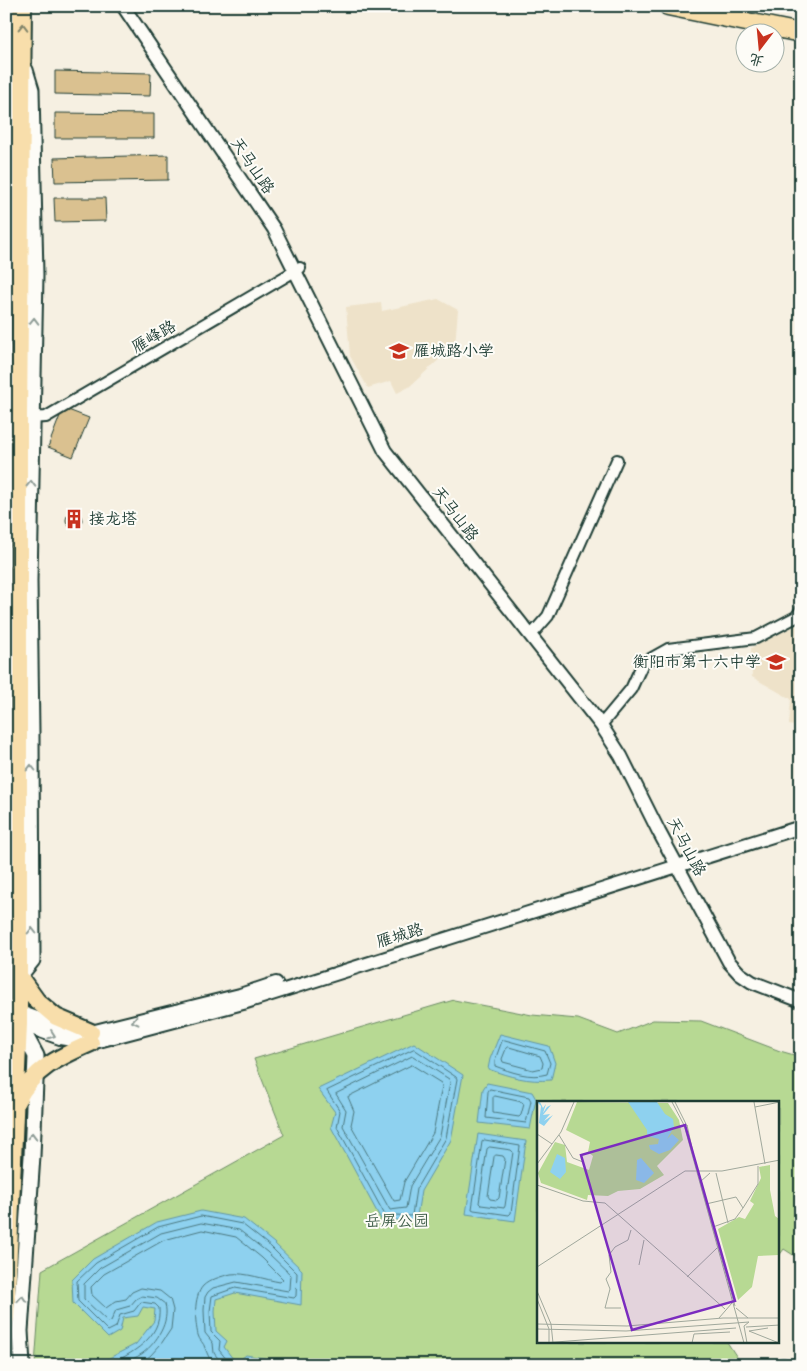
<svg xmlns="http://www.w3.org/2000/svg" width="807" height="1371" viewBox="0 0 807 1371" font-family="'Balsamiq Sans','LXGW WenKai TC',sans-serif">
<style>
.built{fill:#eee2c9}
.green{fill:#b7d993;stroke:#6b8b64}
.water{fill:#8ed1ef;stroke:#6296a4}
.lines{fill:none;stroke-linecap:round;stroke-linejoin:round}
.shore{stroke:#4b787f;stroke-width:1}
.building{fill:#dac190;stroke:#1f3d34}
.minor-casing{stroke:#1f3d34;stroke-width:14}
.tertiary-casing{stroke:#1f3d34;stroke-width:16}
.secondary-casing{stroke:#1f3d34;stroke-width:19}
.primary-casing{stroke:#1f3d34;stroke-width:20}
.trunk-casing{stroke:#1f3d34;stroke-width:21}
.minor{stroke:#fdfcf7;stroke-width:10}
.tertiary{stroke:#fdfcf7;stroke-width:12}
.secondary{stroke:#fdfcf7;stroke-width:15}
.primary{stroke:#f8deab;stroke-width:16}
.trunk{stroke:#f8deab;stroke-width:18}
.oneway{stroke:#81856a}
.oneway2{stroke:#8e9c96}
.labels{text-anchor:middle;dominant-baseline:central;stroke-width:4;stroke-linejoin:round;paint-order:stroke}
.street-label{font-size:16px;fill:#1f3d34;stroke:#fdfcf7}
.poi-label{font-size:16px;fill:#1f3d34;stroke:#fdfcf7;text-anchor:start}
.park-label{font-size:16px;fill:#3d5c47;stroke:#fdfcf7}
.inset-road{fill:none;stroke:#a0a89c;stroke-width:1}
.view{fill:#7b2cbf;fill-opacity:0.15;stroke:#7b2cbf;stroke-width:2.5}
.inset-edge{fill:none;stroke:#1f3d34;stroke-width:2.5}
</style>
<rect width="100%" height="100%" fill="#f6f0e2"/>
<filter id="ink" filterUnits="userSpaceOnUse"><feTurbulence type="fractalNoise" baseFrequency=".02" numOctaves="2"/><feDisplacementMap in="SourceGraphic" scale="10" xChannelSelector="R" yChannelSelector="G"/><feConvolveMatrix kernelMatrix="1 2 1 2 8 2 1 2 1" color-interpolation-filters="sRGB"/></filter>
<g filter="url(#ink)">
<g class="built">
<path d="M438,299L458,310L455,345L409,387L397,393L391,381L368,388L350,356L346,307L381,303L382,311Z"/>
<path d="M801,623V727L789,725L791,699L752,677L751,648Z"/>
</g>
<path class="green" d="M454,1000L532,1015L578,1019L618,1034L653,1020L701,1021L780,1051L801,1057V1260L784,1249L778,1257V1102H538V1342H727L742,1365H35L42,1270L284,1135L254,1059Z"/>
<g class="water">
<path d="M500,1034L549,1046L555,1063L551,1080C527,1082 511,1077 488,1069L490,1059Z"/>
<path d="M414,1043L463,1075L451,1140L421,1191L416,1222L396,1220L383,1223L331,1127L335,1112L318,1089Z"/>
<path d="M487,1083L532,1092L536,1099L530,1129L479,1123L483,1089Z"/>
<path d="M478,1134L526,1141L515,1221L466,1214Z"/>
<path d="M201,1211L244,1219L274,1243L302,1270L301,1305L235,1293L216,1299L215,1311L216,1331L227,1341L224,1347L236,1363L246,1355L286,1362L288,1365H96L136,1344L154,1321L155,1309L143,1307L138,1316L123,1318L120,1331L108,1338L73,1303L72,1280L93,1259L157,1222Z"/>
</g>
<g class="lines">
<g class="shore">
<path d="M505,1040L545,1051L550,1063L547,1074C530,1079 511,1072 495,1066V1060L502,1041Z"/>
<path d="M509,1047L540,1056L543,1063L542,1068L533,1070L503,1062L502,1059L506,1049Z"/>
<path d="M414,1049L456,1077L457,1079L446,1138L416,1189L412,1215L410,1216L396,1215L386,1217L337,1127L340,1111L327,1091Z"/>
<path d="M413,1056L449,1079L450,1082L440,1136L410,1186L406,1208L390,1210L343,1126L346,1110L336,1094Z"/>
<path d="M412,1065L441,1083L442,1086L433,1133L404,1182L400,1200L394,1201L351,1125L354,1111L348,1097Z"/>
<path d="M490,1089L529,1097L531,1101L526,1123L486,1118L488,1092Z"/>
<path d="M495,1096L522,1102L524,1104L521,1115L519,1117L493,1113V1098Z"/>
<path d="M485,1140L520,1146L511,1213L509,1215L474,1210L472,1209L482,1142Z"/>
<path d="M490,1147L511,1150L513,1152L505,1206L504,1208L481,1205L479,1203L487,1149Z"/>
<path d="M496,1155L503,1156L505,1159L499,1198L497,1200L490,1199L488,1196L494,1157Z"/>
<path d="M108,1365C131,1354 162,1338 159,1308L155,1304L141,1302L134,1311L120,1315L116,1327L108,1331L78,1301L77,1281L96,1263L158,1227L201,1216L242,1224L271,1247L297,1273L296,1296L294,1298L235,1288L212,1296L210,1311L211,1332L220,1341L219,1350L231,1365"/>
<path d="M121,1365C128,1361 136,1358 143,1353C157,1342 170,1322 165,1304L157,1298L142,1296L136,1299L130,1306L116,1310L111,1321L108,1322L84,1299V1284L100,1268L161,1233L201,1223L239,1230L267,1252L291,1275L290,1289L288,1291L236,1282L213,1288L208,1292L205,1297L204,1310L205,1333L213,1343L214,1353L223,1365"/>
<path d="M137,1365L150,1356L161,1344L171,1329L173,1310L170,1299L160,1291L141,1288L132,1292L126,1299L116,1301L106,1308L92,1295L91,1287L104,1274L164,1240L202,1230L236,1237L262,1258L283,1279L280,1282C267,1280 244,1272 231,1274C222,1276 209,1280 203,1286C193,1297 195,1322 198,1335C199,1340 204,1343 205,1348C208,1355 209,1359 214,1365"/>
</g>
</g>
<g class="building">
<path d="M55,71L151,73L150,96L55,94Z"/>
<path d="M55,113L154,114V138H55Z"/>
<path d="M168,155V180L55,182L54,158Z"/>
<path d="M54,198H105L106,221L55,222Z"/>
<path d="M63,408L89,418L73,457L48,447Z"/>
<circle cx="74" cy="520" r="8"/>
</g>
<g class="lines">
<defs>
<g id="minor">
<path d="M28,418L46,417L300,268"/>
<path d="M534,632L548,616L617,460"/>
<path d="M601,725L631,689L643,663L668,649L756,638L796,617L801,610"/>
<path d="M783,1364L784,1365"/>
</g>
<g id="tertiary">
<path d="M123,6L274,229L385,451L601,725L621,756L659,832L729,962L740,974L752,982L801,1001"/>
<path d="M6,1007L61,1027L91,1032L240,995L276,983"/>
<path d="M6,1019L60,1038L91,1043L243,1003L801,827"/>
</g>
<g id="secondary">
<path d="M19,976L32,960L31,733L29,581L35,275L31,90L25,70"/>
<path d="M19,1024L36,1056L32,1156L20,1331L22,1365"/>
</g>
<g id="primary">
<path d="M6,301L9,6"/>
<path d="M19,976L37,1001L56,1017L91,1032"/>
<path d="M17,1101C33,1069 59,1057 91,1043"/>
<path d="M6,1318L19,1024V418L23,6"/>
</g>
<path id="trunk" d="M668,6L801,33"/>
</defs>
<use href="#minor" class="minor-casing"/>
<use href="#tertiary" class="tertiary-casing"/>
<use href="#secondary" class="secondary-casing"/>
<use href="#primary" class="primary-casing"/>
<use href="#trunk" class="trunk-casing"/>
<use href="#minor" class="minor"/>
<use href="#tertiary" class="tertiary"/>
<use href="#secondary" class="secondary"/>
<use href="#primary" class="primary"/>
<use href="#trunk" class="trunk"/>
</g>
<defs><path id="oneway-chevron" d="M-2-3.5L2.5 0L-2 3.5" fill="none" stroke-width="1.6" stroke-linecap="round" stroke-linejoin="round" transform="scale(1.25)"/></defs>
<use class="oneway" href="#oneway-chevron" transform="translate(23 27) rotate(-89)"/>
<g class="oneway2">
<use href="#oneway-chevron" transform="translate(34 321) rotate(-89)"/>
<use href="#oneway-chevron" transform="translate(31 484) rotate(-89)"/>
<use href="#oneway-chevron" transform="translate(31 768) rotate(-90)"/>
<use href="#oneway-chevron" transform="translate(32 931) rotate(-90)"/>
<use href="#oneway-chevron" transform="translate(135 1021) rotate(166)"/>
<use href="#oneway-chevron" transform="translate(52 1035) rotate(19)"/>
<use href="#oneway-chevron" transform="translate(32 1136) rotate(-88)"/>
<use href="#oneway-chevron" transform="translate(22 1299) rotate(-86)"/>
</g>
</g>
<defs>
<symbol id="school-bare" viewBox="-9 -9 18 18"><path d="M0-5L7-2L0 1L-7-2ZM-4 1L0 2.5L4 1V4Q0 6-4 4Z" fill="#c8321e" stroke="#fdfcf7" stroke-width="2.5" paint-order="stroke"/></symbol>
<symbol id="building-bare" viewBox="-9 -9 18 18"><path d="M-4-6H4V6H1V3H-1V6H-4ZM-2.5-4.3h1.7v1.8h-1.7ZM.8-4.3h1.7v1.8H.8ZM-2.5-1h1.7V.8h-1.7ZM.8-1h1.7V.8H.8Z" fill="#c8321e" stroke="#fdfcf7" stroke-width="2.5" paint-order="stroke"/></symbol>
</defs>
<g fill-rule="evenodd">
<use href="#school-bare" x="385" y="337" width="28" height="28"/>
<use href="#building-bare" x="60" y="505" width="28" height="28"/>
<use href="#school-bare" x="762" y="648" width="28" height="28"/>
</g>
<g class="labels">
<g class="street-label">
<text transform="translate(252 166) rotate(56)">天马山路</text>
<text transform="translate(154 337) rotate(-30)">雁峰路</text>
<text transform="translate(455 514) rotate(52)">天马山路</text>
<text transform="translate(686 847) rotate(62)">天马山路</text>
<text transform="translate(400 936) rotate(-17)">雁城路</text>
</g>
<g class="poi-label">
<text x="414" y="351">雁城路小学</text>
<text x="89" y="519">接龙塔</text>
<text x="761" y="662" text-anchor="end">衡阳市第十六中学</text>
</g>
<g class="park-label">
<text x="397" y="1221">岳屏公园</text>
</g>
</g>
<g transform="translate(537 1101)">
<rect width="242" height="242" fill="#f6f0e2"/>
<path d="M40,1L131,2L142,19L146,39L120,65L127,74L103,88L81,90L71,95L51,94L50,99L4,82L1,72L18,41L28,44L30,61L52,69L56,55L51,51L53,41L29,29ZM233,64V89L238,115L242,118V154L221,155L215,186L201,199L181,128L202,116L208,118L217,103L213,100L224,77L222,66Z" fill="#b7d993"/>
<path d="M3,1L6,7L9,3L6,12L10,6L14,4L6,14L13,13L7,20L16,14L7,25L2,22L4,5L0,1ZM91,1H120L128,13L136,18L137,26L130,38L135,33L142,39L133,49L122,53L113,48L112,44L121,43L122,38L110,35V29ZM20,53L28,57L29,71L23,78L13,71ZM104,57L117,72L107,82L99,79L100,59Z" fill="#8ed1ef"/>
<path class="inset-road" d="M135,1L147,24L207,242M138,1L150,25M217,1L228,63M218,6L243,1M150,24L160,70M0,33L15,43M22,34L36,57L46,61M0,63L24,31L37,1M173,72L163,81L198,205M179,72L191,122M0,84L46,100L68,102L188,208M169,103L199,96L206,107M176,126L198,118L206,107L221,83V65M102,164L107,139M0,166L148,70H185L243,59M150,176L180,147M0,190L14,223L16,242M0,198L12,228V242M84,207H68L73,188L69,178L74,171L72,154L78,146L91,139L94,129M199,207L211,217M182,217L195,202M0,223L90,225L186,217H243M209,226L243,224M0,228L89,230L212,221M212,230L242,242M212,230L231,227M6,242L199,227M155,242L157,233L193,231M210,242L207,225L212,221"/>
<path class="view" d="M148,24L198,200L95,229L44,54Z"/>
<rect width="242" height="242" class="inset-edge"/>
</g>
<rect width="807" height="1371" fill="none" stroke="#fdfcf7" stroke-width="25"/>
<rect x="12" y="12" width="782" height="1346" fill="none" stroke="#1f3d34" stroke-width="2" filter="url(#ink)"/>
<g transform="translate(760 48) rotate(196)"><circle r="24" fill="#fdfcf7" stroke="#a4b0a9"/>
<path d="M0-4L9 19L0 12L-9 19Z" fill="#c8321e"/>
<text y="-8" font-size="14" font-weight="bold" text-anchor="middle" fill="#1f3d34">北</text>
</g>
</svg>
